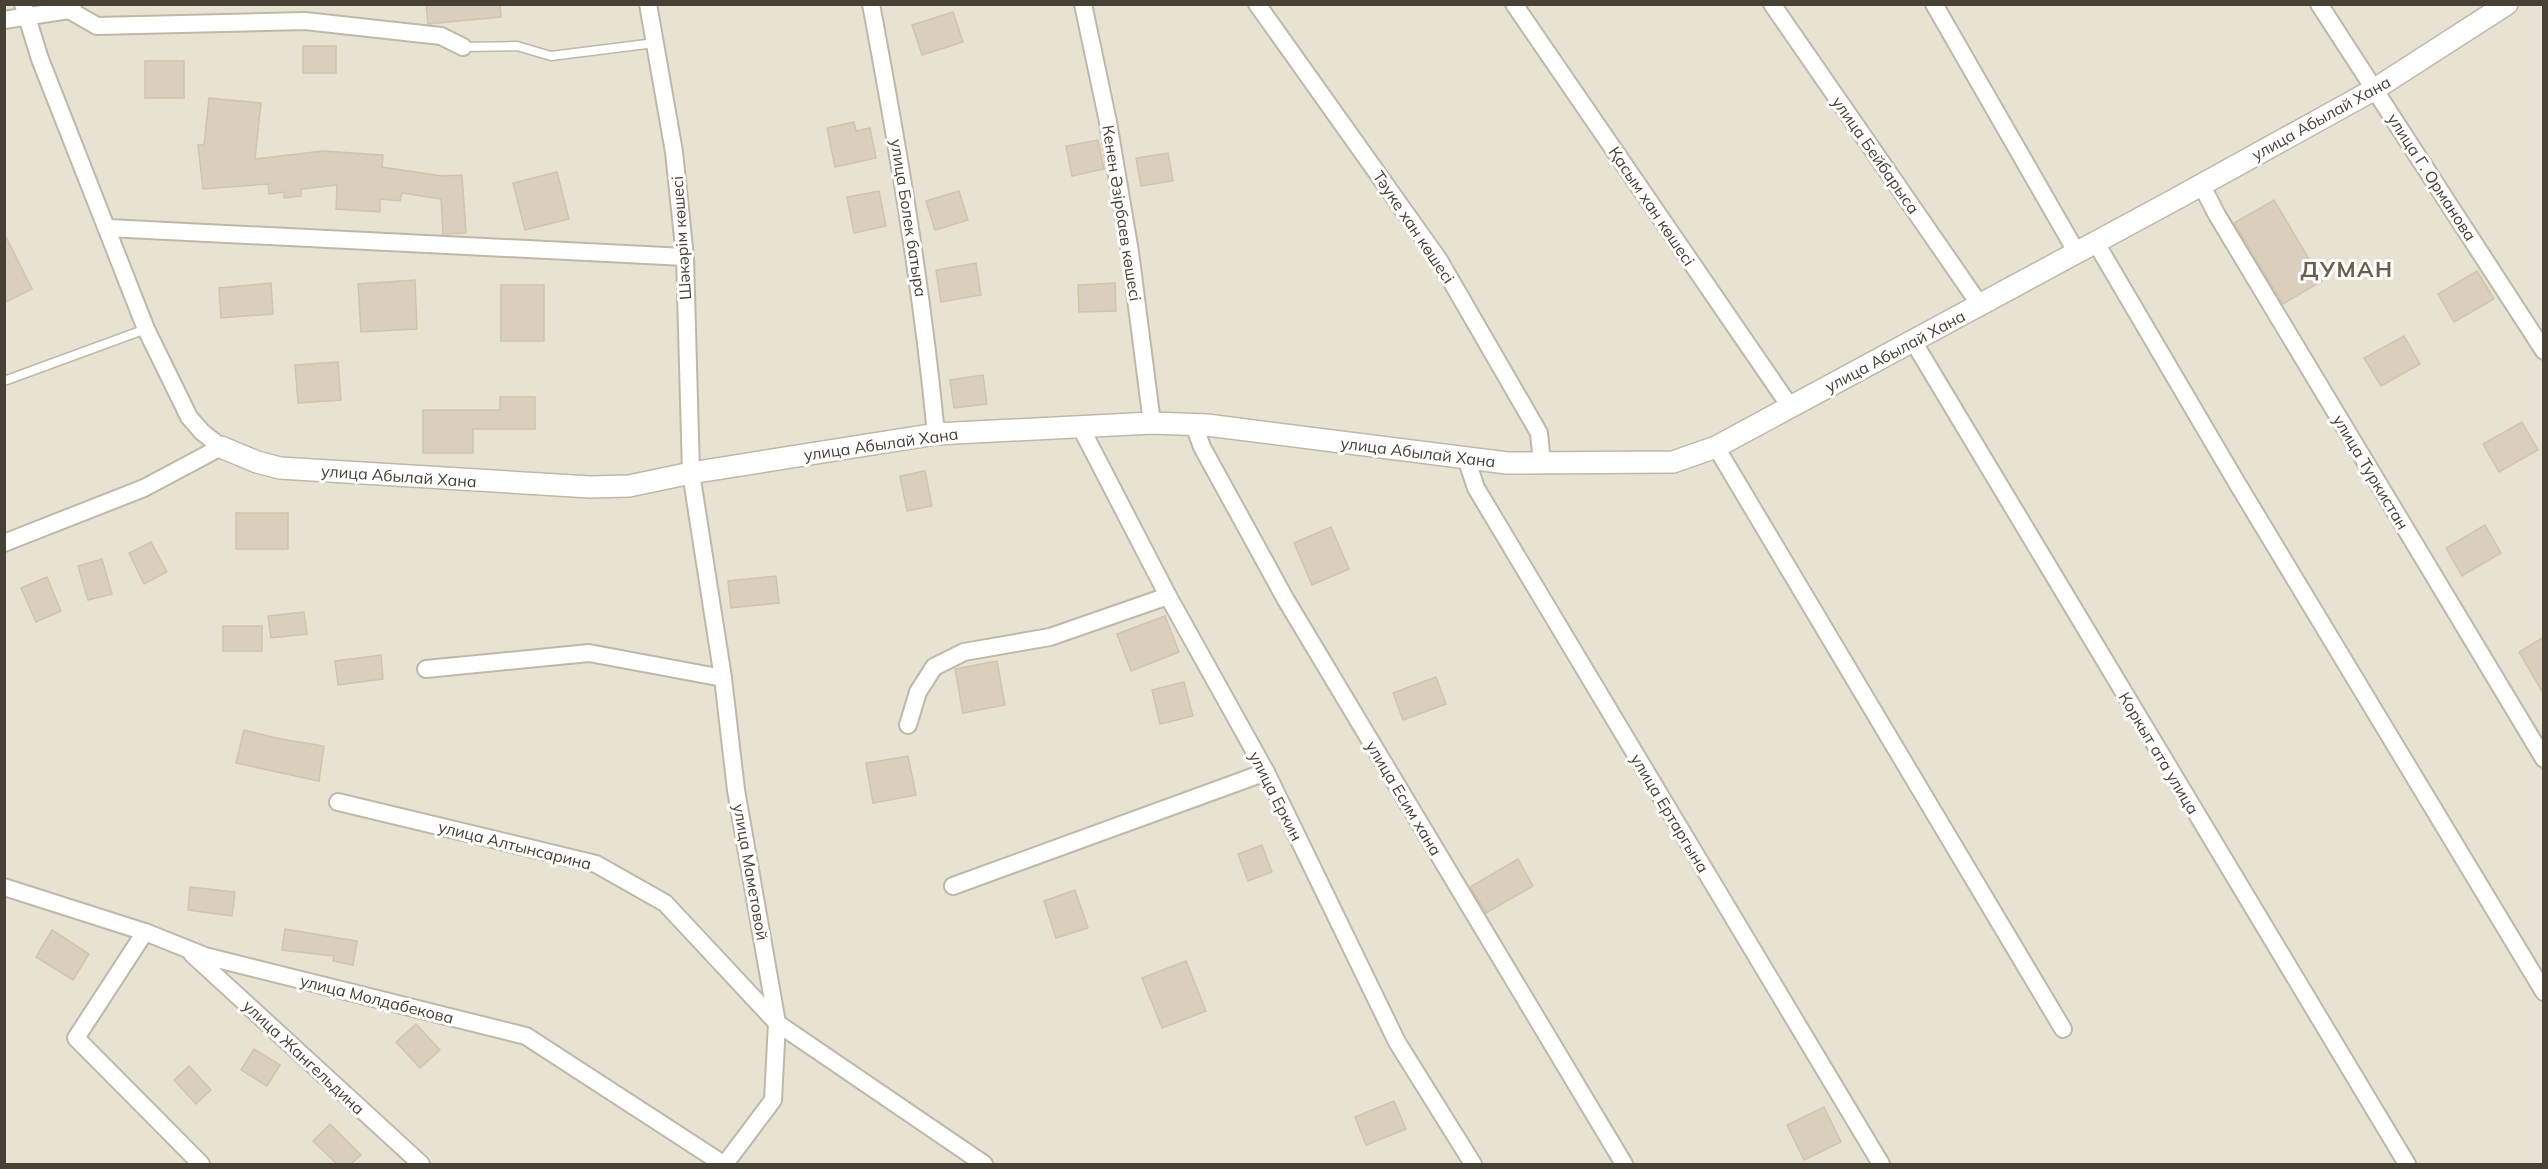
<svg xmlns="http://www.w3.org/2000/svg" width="2548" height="1169" viewBox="0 0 2548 1169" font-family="Mulish,sans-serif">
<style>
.residential{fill:#e8e2d2}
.building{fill:#dacebc;stroke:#d2c4ab;stroke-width:1.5}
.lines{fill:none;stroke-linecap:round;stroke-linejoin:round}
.service-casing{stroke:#c0b8a6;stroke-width:11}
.minor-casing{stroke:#c0b8a6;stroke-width:20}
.tertiary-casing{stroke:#c0b8a6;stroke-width:24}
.service{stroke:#fff;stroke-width:8}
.minor{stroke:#fff;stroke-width:16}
.tertiary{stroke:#fff;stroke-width:21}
.labels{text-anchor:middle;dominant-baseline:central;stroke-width:6;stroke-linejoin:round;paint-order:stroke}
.street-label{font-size:16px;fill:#474034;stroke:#fff}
.district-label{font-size:22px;font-weight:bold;letter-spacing:1.5px;fill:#6b5e4a;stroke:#fff}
</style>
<rect width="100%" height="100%" fill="#f4efe4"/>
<rect class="residential" x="5" y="5" width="2538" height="1159"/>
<g class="building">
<path d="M426,4H500L501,17L428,24Z"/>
<path d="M953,12L963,42L922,55L912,25Z"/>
<rect x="303" y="46" width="33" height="27"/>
<rect x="145" y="61" width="39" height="37"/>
<path d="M209,98L261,103L255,159L323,151L383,155L382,167L442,176L462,175L466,233L443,234L441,199L402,193L400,201L380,199V212L336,209L337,185L301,189V196L284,198V192L269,194L268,184L203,189L198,145H204Z"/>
<path d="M854,122L856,131L870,128L876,158L835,167L827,128Z"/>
<path d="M1098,140L1104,169L1072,176L1066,146Z"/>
<path d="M1168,153L1173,181L1141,186L1136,158Z"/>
<path d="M557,172L569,219L525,230L513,183Z"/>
<path d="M879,191L886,226L854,233L847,197Z"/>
<path d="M959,191L968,220L935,230L926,201Z"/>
<path d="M2274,200L2322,281L2283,304L2234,223Z"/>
<path d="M4,233L32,289L4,303Z"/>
<path d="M976,263L981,295L941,302L936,270Z"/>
<path d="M2477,271L2494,299L2454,322L2438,294Z"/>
<path d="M415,280L417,329L361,332L358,284Z"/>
<path d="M271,283L273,314L221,318L219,288Z"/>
<path d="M1115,283L1116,311L1079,312L1078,285Z"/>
<rect x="501" y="285" width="43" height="56"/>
<path d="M2404,336L2420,364L2381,386L2364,358Z"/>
<path d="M338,362L341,400L298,403L295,365Z"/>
<path d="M983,375L987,404L954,408L950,380Z"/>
<path d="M500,397H535V429H473V453H423V410H500Z"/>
<path d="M2522,422L2538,450L2499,472L2483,444Z"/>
<path d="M925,471L932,506L907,511L900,476Z"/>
<rect x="236" y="513" width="52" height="36"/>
<path d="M2485,525L2501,553L2462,576L2446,548Z"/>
<path d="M1331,527L1349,569L1312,585L1294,543Z"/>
<path d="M151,542L167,572L144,584L129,553Z"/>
<path d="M102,559L112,594L88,600L78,566Z"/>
<path d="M776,576L779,603L731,608L728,581Z"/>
<path d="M47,577L61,611L36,622L21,588Z"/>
<path d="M304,612L307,634L271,638L268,616Z"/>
<path d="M1165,616L1179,652L1131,671L1117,634Z"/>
<rect x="223" y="626" width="39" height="25"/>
<path d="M2544,637V695L2519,652Z"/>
<path d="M381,655L383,679L338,685L335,661Z"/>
<path d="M997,661L1005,705L963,713L955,669Z"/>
<path d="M1436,677L1446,704L1403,720L1393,693Z"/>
<path d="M1184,682L1193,716L1160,724L1152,690Z"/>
<path d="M244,730L281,739L324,746L319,781L236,763Z"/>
<path d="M908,756L916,795L873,803L866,763Z"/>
<path d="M1262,845L1272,872L1248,881L1238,854Z"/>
<path d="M1518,859L1533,886L1486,913L1470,887Z"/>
<path d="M190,887L235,892L232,916L188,910Z"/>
<path d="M1075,890L1088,928L1056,938L1044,901Z"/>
<path d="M285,929L357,941L353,965L333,961L334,956L282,950Z"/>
<path d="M52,930L89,954L73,980L36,957Z"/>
<path d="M1186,961L1206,1011L1162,1028L1142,978Z"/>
<path d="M416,1024L440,1050L420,1068L396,1042Z"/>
<path d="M254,1049L280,1065L267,1086L241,1070Z"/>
<path d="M189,1066L211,1090L196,1104L174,1080Z"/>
<path d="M1394,1101L1406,1129L1366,1145L1355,1117Z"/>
<path d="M1824,1107L1841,1142L1804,1160L1787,1125Z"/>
<path d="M330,1124L361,1155L351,1164H337L313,1141Z"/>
</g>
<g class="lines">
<defs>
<g id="service">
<path d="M463,47L517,46L551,56L655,43"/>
<path d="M4,381L146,329"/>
</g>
<g id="minor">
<path d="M648,4L674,152L685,257L691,473L723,678L736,790L777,1023L984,1164"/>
<path d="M871,4C898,148 922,288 936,434"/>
<path d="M1083,4L1108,122L1130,252L1152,423"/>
<path d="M1257,4L1439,260L1539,433L1542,463"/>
<path d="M1514,4L1791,408"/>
<path d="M1772,4L1980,305"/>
<path d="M1934,4L2077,253"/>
<path d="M2319,4L2544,351"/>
<path d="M69,10L97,26L305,21L441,36L463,47"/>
<path d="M4,20L69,10L73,4"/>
<path d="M2201,184L2217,215L2544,759"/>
<path d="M108,228L685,257"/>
<path d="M2096,243L2237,483L2544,992"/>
<path d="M1913,341L2407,1164"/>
<path d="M1194,425L1202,447L1286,600L1624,1164"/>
<path d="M1080,426L1168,596L1266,772L1397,1042L1473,1164"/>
<path d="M1716,447L2063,1029"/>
<path d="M1466,458L1476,488L1881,1164"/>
<path d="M4,543L144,488L221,447L202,432L189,417L146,329L40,59L23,4"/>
<path d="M426,669L589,653L723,678"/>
<path d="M908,725L918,692L934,667L964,652L1050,637L1168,596"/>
<path d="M338,802L596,864L665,903L777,1023L773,1100L725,1164"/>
<path d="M953,886L1266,772"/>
<path d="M4,887L145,932L205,956L526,1036L723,1164"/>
<path d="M145,932L76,1038L201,1164"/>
<path d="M192,954L421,1164"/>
</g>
<path id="tertiary" d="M221,447L257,462L280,468L590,487L629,486L691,473L936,434L1152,423L1207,425L1507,463L1673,462L1716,447L2174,200L2375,89L2507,4"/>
</defs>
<use href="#service" class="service-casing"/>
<use href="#minor" class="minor-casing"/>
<use href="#tertiary" class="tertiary-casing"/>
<use href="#service" class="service"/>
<use href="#minor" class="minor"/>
<use href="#tertiary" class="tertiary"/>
</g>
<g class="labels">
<g class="street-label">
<text transform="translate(2321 118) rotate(-29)">улица Абылай Хана</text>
<text transform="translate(1876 155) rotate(55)">улица Бейбарыса</text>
<text transform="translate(2432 177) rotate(57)">улица Г. Орманова</text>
<text transform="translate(1652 206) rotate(56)">Қасым хан көшесі</text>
<text transform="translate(1122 213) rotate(81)">Кенен Әзірбаев көшесі</text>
<text transform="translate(909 218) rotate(81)">улица Болек батыра</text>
<text transform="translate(1414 227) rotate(56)">Тәуке хан көшесі</text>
<text transform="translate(681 238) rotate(-94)">Шәкәрім көшесі</text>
<text transform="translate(1895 351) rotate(-28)">улица Абылай Хана</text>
<text transform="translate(881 444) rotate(-8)">улица Абылай Хана</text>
<text transform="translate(1418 452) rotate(7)">улица Абылай Хана</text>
<text transform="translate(2371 472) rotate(59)">улица Туркистан</text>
<text transform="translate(399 476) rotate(4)">улица Абылай Хана</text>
<text transform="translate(2159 753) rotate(59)">Коркыт ата улица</text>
<text transform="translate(1276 796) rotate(63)">улица Еркин</text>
<text transform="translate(1404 798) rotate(59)">улица Есим хана</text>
<text transform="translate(1670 813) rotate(59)">улица Ертаргына</text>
<text transform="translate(515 845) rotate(14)">улица Алтынсарина</text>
<text transform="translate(751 872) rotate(80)">улица Маметовой</text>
<text transform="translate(377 999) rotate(14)">улица Молдабекова</text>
<text transform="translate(304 1057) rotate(43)">улица Жангельдина</text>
</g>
<g class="district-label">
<text x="2347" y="269">ДУМАН</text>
</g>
</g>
<rect width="2548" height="1169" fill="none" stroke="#474034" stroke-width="12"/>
</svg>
